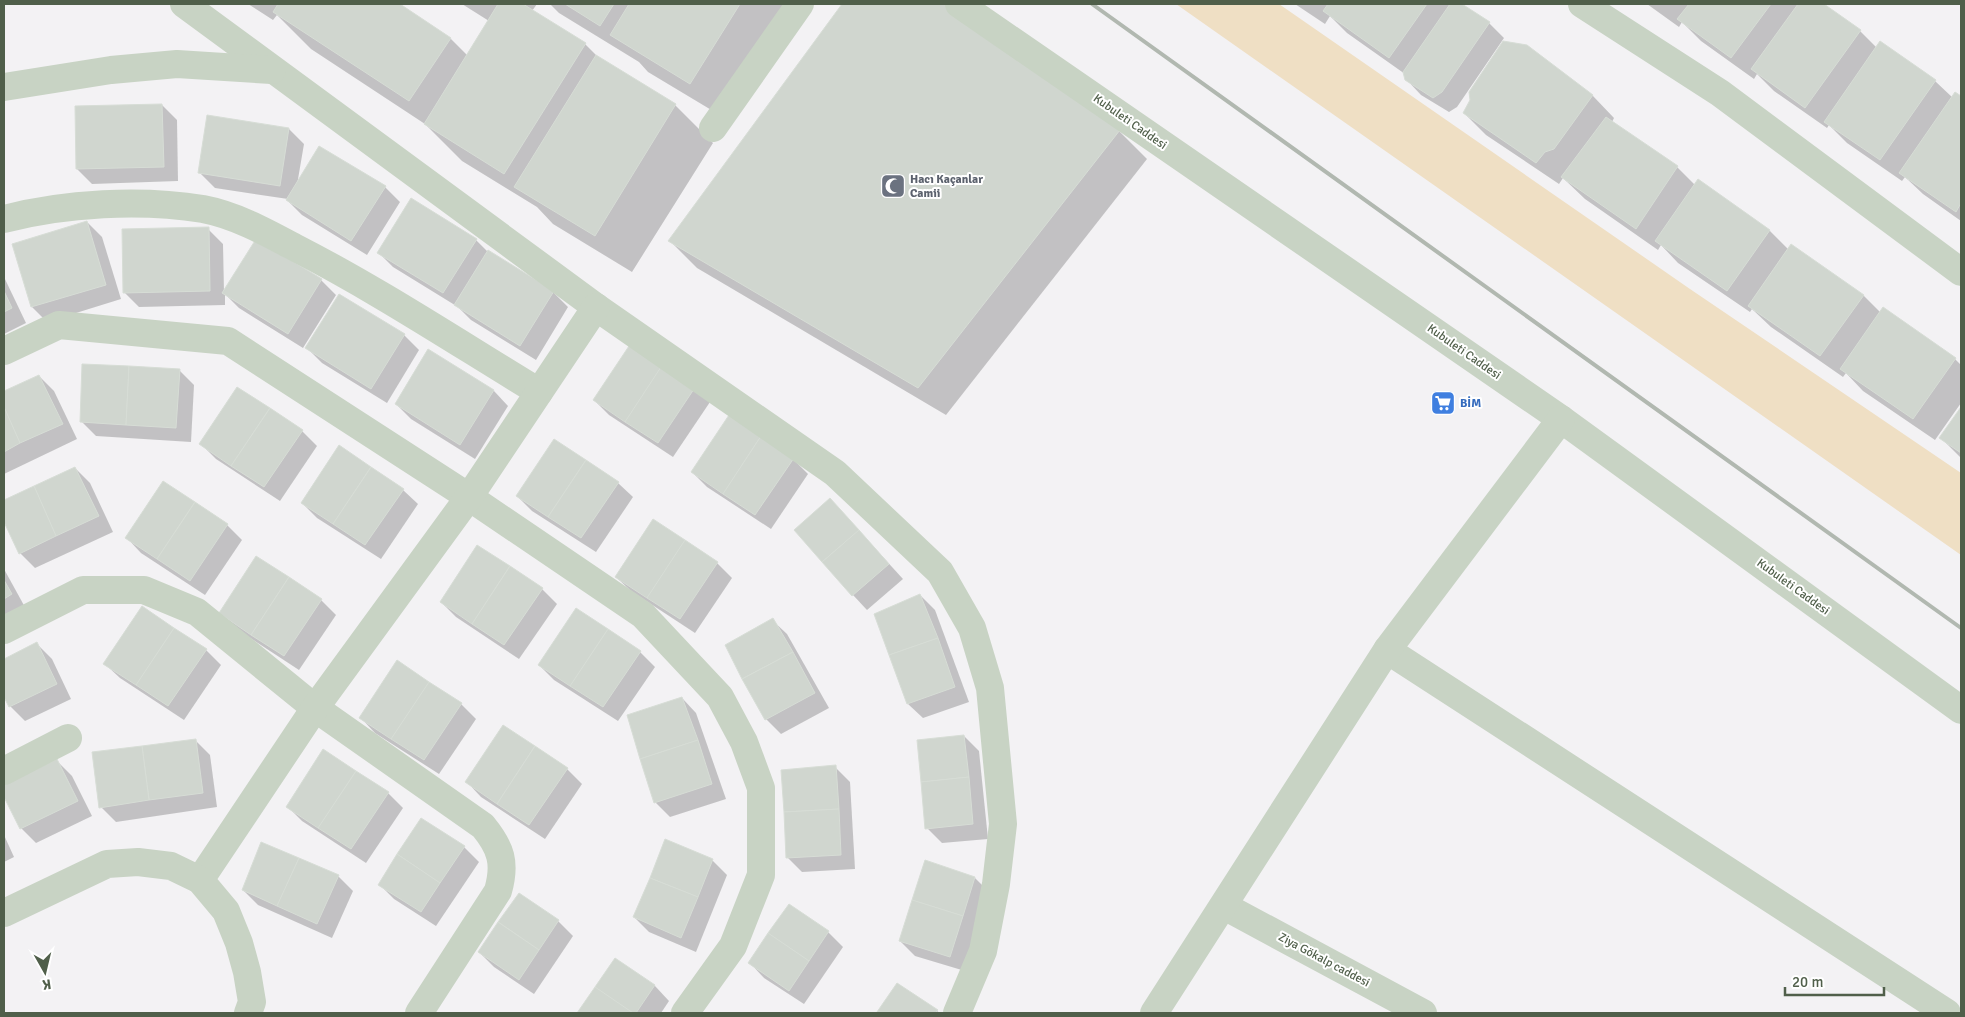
<svg xmlns="http://www.w3.org/2000/svg" width="1965" height="1017" viewBox="0 0 1965 1017" font-family="Signika,sans-serif">
<style>
.green{fill:#efdfc4}
.shadow{fill:#0003}
.building{fill:#d0d6cf;stroke:#d7ddd6}
.lines{fill:none;stroke-linecap:round;stroke-linejoin:round}
.minor{stroke:#c8d3c4;stroke-width:28}
.rail{stroke:#b1b8b0;stroke-width:4}
.labels{text-anchor:middle;dominant-baseline:central;stroke-width:4;stroke-linejoin:round;paint-order:stroke}
.street-label{font-size:12px;fill:#505f4a;stroke:#fff}
.worship-label{font-size:12px;font-weight:bold;fill:#5b616d;stroke:#fff;text-anchor:start}
.shop-label{font-size:12px;font-weight:bold;fill:#366cbe;stroke:#fff;text-anchor:start}
</style>
<rect width="100%" height="100%" fill="#f3f2f4"/>
<path class="green" d="M1176,4H1279L1690,289L1961,473V555Z"/>
<g class="shadow">
<path d="M248,4H398L451,39L468,56L489,21L462,4H537L532,11L585,44L602,61L675,105L713,143L632,272L553,224L537,207L462,161L425,124L311,49L277,15L273,20Z"/>
<path d="M550,4H801L728,120L648,72L639,62L559,13Z"/>
<path d="M844,4H942L1119,131L1147,159L946,415L697,268L670,241Z"/>
<path d="M1295,4H1447L1450,6L1452,4H1460L1489,23L1504,38L1457,107L1449,112L1421,95L1406,79L1405,74L1347,33L1330,16L1325,24Z"/>
<path d="M1647,4H1822L1860,31L1877,48L1935,81L1953,98L1956,94L1961,98V221L1923,194L1905,177L1902,181L1847,143L1829,125L1827,128L1774,91L1757,74L1754,79L1701,41L1682,22L1679,27Z"/>
<path d="M1526,47L1593,96L1614,118L1612,122L1677,167L1695,185L1699,181L1770,231L1789,250L1863,295L1881,313L1955,359L1961,365V403L1935,440L1863,391L1846,373L1843,377L1771,327L1752,309L1750,312L1678,263L1661,245L1658,250L1585,199L1563,178L1559,184L1486,135L1464,113Z"/>
<path d="M162,105L177,120L178,181L92,184L77,169Z"/>
<path d="M289,129L304,144L297,185L385,187L400,202L367,255L302,215L287,200L288,199L215,188L200,173Z"/>
<path d="M87,222L102,237L121,299L47,322L32,307L14,245Z"/>
<path d="M208,229L223,244L224,292L321,280L336,295L303,348L239,308L225,294V305L139,307L124,292Z"/>
<path d="M476,240L489,253L553,292L568,307L536,360L471,320L458,307L393,267L378,252Z"/>
<path d="M4,277L26,323L4,334Z"/>
<path d="M340,295L404,335L419,350L387,403L322,363L307,348Z"/>
<path d="M631,345L710,402L673,457L609,415L594,400Z"/>
<path d="M429,351L494,391L508,406L475,459L411,419L396,404Z"/>
<path d="M179,370L194,385L191,442L96,436L81,421Z"/>
<path d="M39,376L54,391L77,439L4,474V392Z"/>
<path d="M1961,409V458L1941,438Z"/>
<path d="M302,431L317,446L280,501L216,459L201,444Z"/>
<path d="M793,459L808,474L771,529L707,487L692,472Z"/>
<path d="M75,468L90,483L113,532L35,568L20,553L4,520V501Z"/>
<path d="M618,483L633,497L596,552L532,511L517,496Z"/>
<path d="M403,490L418,504L381,559L317,518L302,503Z"/>
<path d="M830,499L903,579L867,610L853,595Z"/>
<path d="M653,521L717,563L732,578L695,633L631,591L616,577Z"/>
<path d="M227,525L242,540L205,595L141,553L127,538Z"/>
<path d="M4,569L26,609L4,621Z"/>
<path d="M542,589L557,604L519,659L456,617L441,602Z"/>
<path d="M920,595L935,610L969,702L923,718L908,704Z"/>
<path d="M321,600L336,615L299,670L235,628L220,613Z"/>
<path d="M772,620L787,634L829,708L781,734L766,719Z"/>
<path d="M37,644L52,659L71,699L25,721L10,706L4,694V660Z"/>
<path d="M206,650L221,665L184,720L120,678L105,664Z"/>
<path d="M640,652L655,667L618,721L554,680L539,665Z"/>
<path d="M397,662L461,704L476,719L439,774L375,733L361,718Z"/>
<path d="M682,698L696,713L726,799L670,817L655,802Z"/>
<path d="M964,736L979,751L988,839L942,843L927,828Z"/>
<path d="M195,740L210,755L217,807L116,822L101,807Z"/>
<path d="M57,761L72,776L92,816L36,843L21,828L4,794V787Z"/>
<path d="M835,767L850,782L855,869L802,872L787,857Z"/>
<path d="M567,769L582,784L545,839L481,797L467,782Z"/>
<path d="M388,793L403,808L366,863L302,821L287,806Z"/>
<path d="M4,835L14,857L4,862Z"/>
<path d="M464,847L479,862L436,926L394,899L380,885Z"/>
<path d="M712,860L727,875L696,952L649,932L634,917Z"/>
<path d="M925,861L975,878L990,893L965,971L915,956L900,941Z"/>
<path d="M338,876L353,891L332,938L258,905L243,890Z"/>
<path d="M789,906L828,932L843,947L804,1004L764,978L750,963Z"/>
<path d="M558,921L573,936L534,994L494,967L479,952Z"/>
<path d="M615,959L655,986L669,1001L661,1013H578Z"/>
<path d="M898,984L937,1011L940,1013H878Z"/>
</g>
<g class="building">
<path d="M278,4H400L451,38L409,101L273,12Z"/>
<path d="M498,4H523L586,43L504,174L424,124Z"/>
<path d="M565,4H614L600,26Z"/>
<path d="M629,4H740L690,84L610,35Z"/>
<path d="M842,4H945L1120,130L918,388L668,241Z"/>
<path d="M1328,4H1427L1389,58L1323,11Z"/>
<path d="M1450,4H1462L1490,22L1442,92L1433,98L1405,80L1403,72Z"/>
<path d="M1689,4H1771L1731,58L1677,19Z"/>
<path d="M1798,4H1824L1861,30L1805,108L1751,69Z"/>
<path d="M1503,41L1527,45L1593,95L1554,149L1545,152L1536,163L1463,113L1470,100L1469,92Z"/>
<path d="M1880,41L1936,80L1880,160L1824,122Z"/>
<path d="M596,55L676,104L595,236L514,187Z"/>
<path d="M1955,92L1961,96V203L1956,212L1899,173Z"/>
<path d="M162,104L164,167L76,169L75,106Z"/>
<path d="M207,115L289,128L280,186L198,173Z"/>
<path d="M1606,117L1678,166L1636,229L1561,177Z"/>
<path d="M319,146L386,186L351,241L286,200Z"/>
<path d="M1698,179L1770,230L1727,291L1655,241Z"/>
<path d="M411,198L477,239L443,293L377,253Z"/>
<path d="M87,221L106,285L31,307L12,244Z"/>
<path d="M209,227L210,291L123,293L122,229Z"/>
<path d="M256,239L322,279L288,334L222,293Z"/>
<path d="M1791,244L1864,295L1820,356L1748,306Z"/>
<path d="M488,250L554,291L520,346L454,305Z"/>
<path d="M4,291L12,308L4,312Z"/>
<path d="M339,294L405,334L371,389L305,348Z"/>
<path d="M1883,307L1956,358L1913,419L1840,369Z"/>
<path d="M631,343L663,364L625,422L593,400Z"/>
<path d="M428,349L494,390L460,445L395,404Z"/>
<path d="M82,364L129,366L126,425L80,422Z"/>
<path d="M663,364L696,386L658,443L625,422Z"/>
<path d="M129,366L180,369L176,428L126,425Z"/>
<path d="M39,375L63,424L20,443L4,407V391Z"/>
<path d="M237,387L270,408L231,466L199,444Z"/>
<path d="M4,407L20,443L4,452Z"/>
<path d="M1961,407V453L1939,438Z"/>
<path d="M270,408L303,430L264,487L231,466Z"/>
<path d="M729,415L761,436L723,494L691,472Z"/>
<path d="M761,436L794,458L755,515L723,494Z"/>
<path d="M554,439L586,460L548,517L516,496Z"/>
<path d="M339,445L371,467L333,524L301,503Z"/>
<path d="M586,460L619,482L581,538L548,517Z"/>
<path d="M75,467L99,516L56,536L34,486Z"/>
<path d="M371,467L404,489L365,545L333,524Z"/>
<path d="M163,481L195,502L157,559L125,538Z"/>
<path d="M34,486L56,536L19,554L4,522V500Z"/>
<path d="M830,498L859,530L822,562L794,530Z"/>
<path d="M195,502L228,524L190,581L157,559Z"/>
<path d="M653,519L685,540L647,598L615,577Z"/>
<path d="M859,530L889,564L852,596L822,562Z"/>
<path d="M685,540L718,562L680,619L647,598Z"/>
<path d="M477,545L510,566L472,624L440,602Z"/>
<path d="M256,556L289,577L251,635L219,613Z"/>
<path d="M510,566L543,588L504,645L472,624Z"/>
<path d="M289,577L322,599L284,656L251,635Z"/>
<path d="M4,580L12,594L4,599Z"/>
<path d="M920,594L938,638L889,655L874,614Z"/>
<path d="M142,606L174,628L136,685L103,664Z"/>
<path d="M576,608L608,629L570,686L538,665Z"/>
<path d="M773,618L793,652L742,679L725,645Z"/>
<path d="M174,628L207,649L168,706L136,685Z"/>
<path d="M608,629L641,651L603,707L570,686Z"/>
<path d="M938,638L955,687L907,704L889,655Z"/>
<path d="M37,642L57,684L9,707L4,697V659Z"/>
<path d="M793,652L815,693L765,720L742,679Z"/>
<path d="M397,660L429,682L391,739L359,718Z"/>
<path d="M429,682L462,703L424,760L391,739Z"/>
<path d="M682,697L698,740L640,759L627,715Z"/>
<path d="M503,725L535,746L497,804L465,782Z"/>
<path d="M964,735L969,777L921,782L917,740Z"/>
<path d="M196,739L203,793L149,800L142,746Z"/>
<path d="M698,740L712,784L654,803L640,759Z"/>
<path d="M142,746L149,800L99,808L92,752Z"/>
<path d="M535,746L568,768L529,825L497,804Z"/>
<path d="M323,749L356,771L318,828L286,807Z"/>
<path d="M57,759L78,801L20,829L4,797V785Z"/>
<path d="M836,765L839,809L784,812L781,770Z"/>
<path d="M356,771L389,792L351,849L318,828Z"/>
<path d="M969,777L973,824L925,829L921,782Z"/>
<path d="M839,809L841,855L786,858L784,812Z"/>
<path d="M421,818L465,846L440,883L397,854Z"/>
<path d="M665,839L713,859L698,897L650,878Z"/>
<path d="M261,842L299,858L277,906L242,890Z"/>
<path d="M397,854L440,883L421,912L378,885Z"/>
<path d="M299,858L339,875L317,924L277,906Z"/>
<path d="M925,860L975,877L963,916L912,900Z"/>
<path d="M650,878L698,897L681,938L633,917Z"/>
<path d="M519,893L559,920L539,950L498,922Z"/>
<path d="M912,900L963,916L950,957L899,941Z"/>
<path d="M789,904L829,931L809,961L768,933Z"/>
<path d="M498,922L539,950L519,980L478,952Z"/>
<path d="M768,933L809,961L789,991L748,963Z"/>
<path d="M615,958L655,985L636,1013H633L595,987Z"/>
<path d="M897,983L938,1010L935,1013L877,1012Z"/>
<path d="M595,987L633,1013H577Z"/>
</g>
<g class="lines">
<g class="minor">
<path d="M184,4L596,307L835,473L940,572L972,628L990,688L1003,824L996,884L983,951L957,1013"/>
<path d="M959,4L1561,419L1961,710"/>
<path d="M1582,4L1720,93L1961,272"/>
<path d="M4,87L111,70L177,64L272,70"/>
<path d="M713,128L800,4"/>
<path d="M4,219C65,203 141,199 203,209C235,215 266,232 294,247C378,290 458,343 539,392"/>
<path d="M4,351L59,325L228,341L469,497L643,615L720,697L744,742L761,788V875L733,946L685,1013"/>
<path d="M4,630L83,590H144L197,612L315,708L483,826C501,848 506,863 498,891L419,1013"/>
<path d="M1387,650L1947,1013"/>
<path d="M4,771L68,738"/>
<path d="M200,880L315,708L469,497L596,307"/>
<path d="M1224,906L1423,1013"/>
<path d="M4,913L107,864L138,862L171,866L200,880L226,911L239,943L247,972L252,1002L248,1013"/>
<path d="M1154,1013L1387,650L1561,419"/>
</g>
<path class="rail" d="M1092,4L1961,628"/>
</g>
<defs>
<symbol id="mosque-square" viewBox="-11 -11 22 22"><rect x="-9" y="-9" width="18" height="18" rx="4" fill="#6b7280" stroke="#fff"/><path d="M3.5-4.9A6 6 0 1 0 3.5 4.9A5 5 0 1 1 3.5-4.9Z" fill="#fff"/></symbol>
<symbol id="supermarket-square" viewBox="-11 -11 22 22"><rect x="-9" y="-9" width="18" height="18" rx="4" fill="#3f7fe0" stroke="#fff"/><path d="M-6-5.5h2.5l.6 2H6L4.5 2H-2.5L-4.4-4H-6ZM-1.5 3.2a1.3 1.3 0 1 0 .1 0ZM3 3.2a1.3 1.3 0 1 0 .1 0Z" fill="#fff"/></symbol>
</defs>
<g fill-rule="evenodd">
<use href="#mosque-square" x="879" y="172" width="28" height="28"/>
<use href="#supermarket-square" x="1429" y="389" width="28" height="28"/>
</g>
<g class="labels">
<g class="street-label">
<text transform="translate(1130 122) rotate(35)">Kubuleti Caddesi</text>
<text transform="translate(1464 352) rotate(35)">Kubuleti Caddesi</text>
<text transform="translate(1793 587) rotate(36)">Kubuleti Caddesi</text>
<text transform="translate(1324 960) rotate(28)">Ziya Gökalp caddesi</text>
</g>
<g class="worship-label">
<text x="910" y="179">Hacı Kaçanlar<tspan x="910" dy="14">Camii</tspan></text>
</g>
<g class="shop-label">
<text x="1460" y="403">BİM</text>
</g>
</g>
<rect width="1965" height="1017" fill="none" stroke="#505f4a" stroke-width="10"/>
<g transform="translate(45 972) rotate(172)" stroke="#ffffff" stroke-width="4" paint-order="stroke">
<path d="M0-4L9 19L0 12L-9 19Z" fill="#505f4a"/>
<text y="-8" font-size="14" font-weight="bold" text-anchor="middle" fill="#505f4a">K</text>
</g>
<path d="M1785 987v8h99v-8" fill="none" stroke="#505f4a" stroke-width="2.5"/>
<text x="1792" y="987" font-size="15" fill="#505f4a" stroke="#ffffff" stroke-width="4" paint-order="stroke">20 m</text>
</svg>
